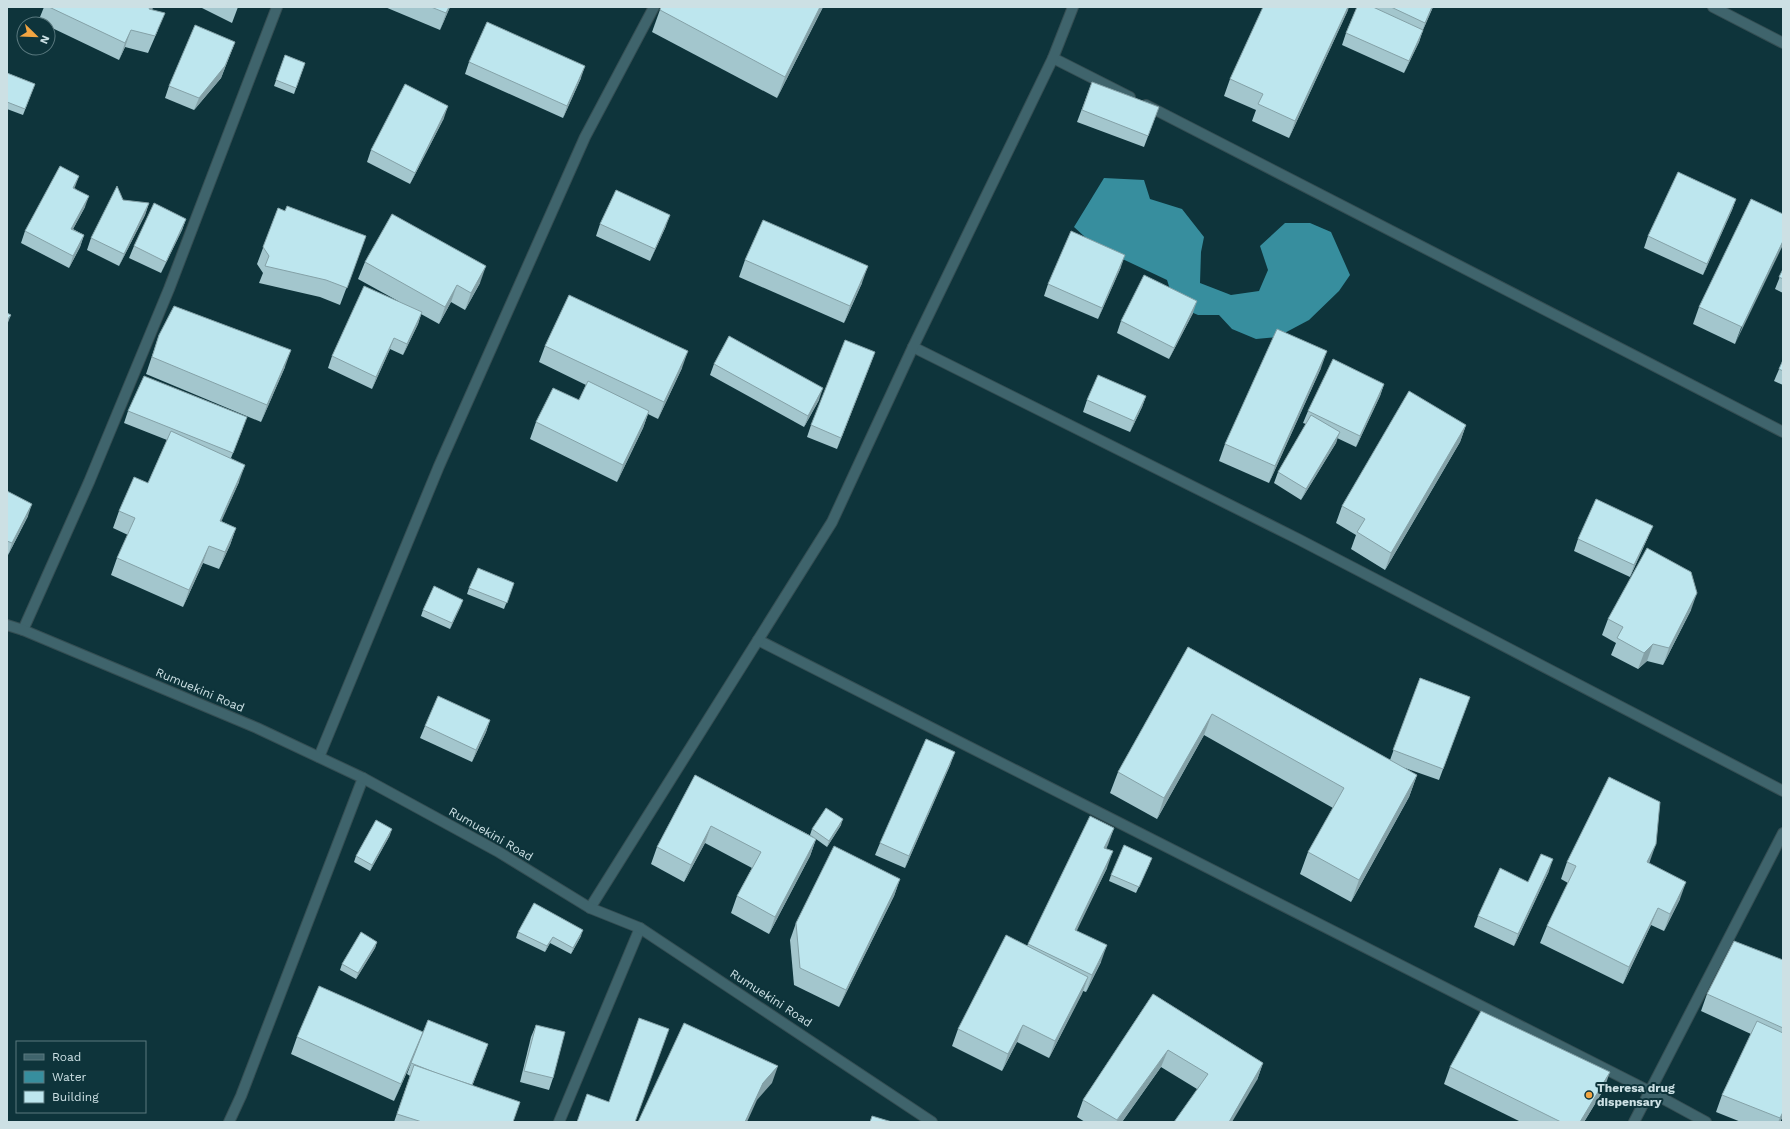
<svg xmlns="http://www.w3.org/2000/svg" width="1790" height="1129" viewBox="0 0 1790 1129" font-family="'Work Sans',sans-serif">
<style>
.water{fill:#378e9e}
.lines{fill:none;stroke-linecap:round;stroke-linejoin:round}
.minor-casing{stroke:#354e53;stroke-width:12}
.tertiary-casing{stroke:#354e53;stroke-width:12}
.minor{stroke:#3f646c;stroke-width:10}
.tertiary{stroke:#3f646c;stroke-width:10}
.wall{fill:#a3c6cd}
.shaded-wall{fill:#84a1a7}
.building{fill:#bde6ee;stroke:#84a1a7}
.poi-dot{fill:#f2a542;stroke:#0e343b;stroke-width:1.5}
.labels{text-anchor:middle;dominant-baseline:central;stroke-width:4;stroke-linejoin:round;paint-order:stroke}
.street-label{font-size:12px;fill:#cce0e4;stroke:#0e343b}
.poi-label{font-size:12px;font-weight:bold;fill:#cce0e4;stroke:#0e343b;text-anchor:start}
</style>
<rect width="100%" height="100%" fill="#0e343b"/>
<path class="water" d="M1104,178L1144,180L1150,199L1182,209L1204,237L1201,252L1200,283L1231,295L1259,291L1268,270L1260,246L1285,223H1310L1331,232L1350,275L1339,291L1309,320L1277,337L1256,339L1232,329L1219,315H1198L1175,305L1167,280L1095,246L1074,227Z"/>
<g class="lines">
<defs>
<g id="minor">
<path d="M1713,7L1783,43"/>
<path d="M1053,58L1130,97"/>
<path d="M1146,105L1783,432"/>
<path d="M913,347L1298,539L1783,791"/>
<path d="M23,630L89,482L169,289L277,7"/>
<path d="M758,640L1649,1091L1706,1122"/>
<path d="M319,757L439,466L585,137L654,7"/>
<path d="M590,908L832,522L913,347L1053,58L1073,7"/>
<path d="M229,1122L241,1096L363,778"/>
<path d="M559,1122L640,928"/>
<path d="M1634,1122L1783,833"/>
</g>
<path id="tertiary" d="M7,625L23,630L257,728L363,778L497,851L590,908L640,928L932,1122"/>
</defs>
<use href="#minor" class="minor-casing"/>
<use href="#tertiary" class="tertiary-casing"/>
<use href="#minor" class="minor"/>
<use href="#tertiary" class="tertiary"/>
</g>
<g class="wall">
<path d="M44,7H153L152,10L158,30L148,53L125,47L119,60L48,26V24H43L38,22Z"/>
<path d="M200,7H238L232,23Z"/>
<path d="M385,7H450L440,30Z"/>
<path d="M661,7H823L777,98L652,32Z"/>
<path d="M1357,7H1433L1423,30L1419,42L1404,73L1342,45L1346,33Z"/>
<path d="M1348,10L1289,138L1252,121L1256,110L1224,96L1230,79Z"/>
<path d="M235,42L221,78L194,110L165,98L169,86Z"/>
<path d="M285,55L305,63L294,94L274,86Z"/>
<path d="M469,62L581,78L563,118L465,74Z"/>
<path d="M7,73L35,84L23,115L7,109Z"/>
<path d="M1092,82L1159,107L1144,147L1077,122Z"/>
<path d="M444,118L410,184L367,162L371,150Z"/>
<path d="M75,188L85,207L73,229L84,235L80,247L69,268L21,243L25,231Z"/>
<path d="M1736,199L1732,210L1703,275L1644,248L1648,236Z"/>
<path d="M149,203L145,215L119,266L87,250L91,238Z"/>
<path d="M278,208L285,211L366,236L340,305L320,297L259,283L263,273L257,264Z"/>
<path d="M1783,214L1735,344L1693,324L1699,307Z"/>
<path d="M186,219L182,230L161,273L129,258L134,246Z"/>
<path d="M600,224L666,226L650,261L596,236Z"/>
<path d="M745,260L862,283L844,323L739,277Z"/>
<path d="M365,262L480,283L465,310L451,302L439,324L421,314L418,324L403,355L390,349L372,389L328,368L332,356L398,301L358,279Z"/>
<path d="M1121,267L1098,319L1044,296L1048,284Z"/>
<path d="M1783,269V293L1775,289Z"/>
<path d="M1193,313L1169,359L1117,333L1121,321Z"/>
<path d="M159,335L285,367L261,422L146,374Z"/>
<path d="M545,346L682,368L658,419L648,414L643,428L617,482L530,439L536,422L579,400L586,385L539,362Z"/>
<path d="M875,352L837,449L807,437L811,425Z"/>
<path d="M1783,360V385L1774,381Z"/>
<path d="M714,364L819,400L804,427L710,375Z"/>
<path d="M1321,368L1269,483L1219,461L1225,444Z"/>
<path d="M1384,384L1380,396L1356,447L1337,438L1336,443L1301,500L1274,483L1278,472L1306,424L1303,423L1308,411Z"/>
<path d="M1146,396L1142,407L1130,432L1083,412L1087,400Z"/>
<path d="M128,411L243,428L231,458L239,482L221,521L236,528L230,545L219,569L203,563L183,607L111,575L117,558L128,535L113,528L119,511L148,483L167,440L124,423Z"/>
<path d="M1466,425L1460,442L1385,570L1351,549L1356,535L1336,523L1342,506Z"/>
<path d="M7,491L28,516L8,555L7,554Z"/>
<path d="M1648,537L1630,577L1574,551L1578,539Z"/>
<path d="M514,583L504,609L467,594L469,588Z"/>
<path d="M463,600L450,629L421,616L423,610Z"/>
<path d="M1691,610L1663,665L1647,661L1638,669L1611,655L1616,643L1602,635L1608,619Z"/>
<path d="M1188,647L1390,760L1420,678L1470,697L1439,780L1402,767L1417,775L1409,797L1351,902L1300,874L1308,852L1333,808L1204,735L1157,819L1110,793L1118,772Z"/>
<path d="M490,720L486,732L472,762L420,738L425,726Z"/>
<path d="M951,763L905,868L875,855L880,843Z"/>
<path d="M695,775L815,838L810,835L812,829L841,825L827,847L816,839L810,856L769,934L731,913L737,896L752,868L705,843L684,882L651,864L657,847Z"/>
<path d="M1114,828L1106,848L1107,868L1076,931L1101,962L1086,992L1083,991L1049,1058L1017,1042L1002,1071L952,1046L958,1029L1027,946L1028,944Z"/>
<path d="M390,835L370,871L354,862L356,856Z"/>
<path d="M1650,861L1649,863L1680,899L1664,931L1651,925L1623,984L1540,943L1547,926L1568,883L1561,879L1567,862Z"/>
<path d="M1150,863L1136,893L1109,881L1111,875Z"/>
<path d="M1549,871L1514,946L1474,927L1478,916Z"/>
<path d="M900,879L894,896L839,1007L794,985L790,940L796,923Z"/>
<path d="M518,932L581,936L571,954L550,943L545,952L516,938Z"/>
<path d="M377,942L375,948L356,979L340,970L342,964Z"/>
<path d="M1783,960V1116L1780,1122H1741L1716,1112L1722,1095L1751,1034L1701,1011L1707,994Z"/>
<path d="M1153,994L1263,1063L1257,1080L1197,1089L1161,1067L1122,1122H1085L1077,1117L1083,1100Z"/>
<path d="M536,1025L553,1078L549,1090L520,1082L531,1037Z"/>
<path d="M423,1032L488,1044L472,1086L513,1122H394L410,1076L407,1074L412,1061L394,1101L291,1054L297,1037Z"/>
<path d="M1450,1067L1604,1089L1584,1122H1521L1444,1084Z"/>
</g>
<g class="shaded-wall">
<path d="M150,7H153L142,26Z"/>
<path d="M449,7H450L440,30L446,13Z"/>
<path d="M820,7H823L777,98L785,77Z"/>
<path d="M1348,7H1349L1348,10L1289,138L1295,121Z"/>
<path d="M1432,7H1433L1421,34L1425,23Z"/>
<path d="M131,30L125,47L119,60L125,43Z"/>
<path d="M1423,30L1419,42L1404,73L1409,61Z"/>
<path d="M235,42L221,78L194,110L199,98Z"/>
<path d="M585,66L581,78L563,118L567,106Z"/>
<path d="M448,106L444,118L410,184L415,173Z"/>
<path d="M79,176L75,187L69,199L73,188Z"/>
<path d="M89,196L85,207L67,240L71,229Z"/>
<path d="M1736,199L1732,210L1703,275L1707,264Z"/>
<path d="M149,203L145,215L119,266L124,254Z"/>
<path d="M670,215L666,226L650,261L655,249Z"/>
<path d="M186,219L182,230L161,273L166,262Z"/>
<path d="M84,235L80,247L69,268L73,256Z"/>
<path d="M1783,241V245L1735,344L1742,327Z"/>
<path d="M1125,255L1121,267L1098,319L1102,308Z"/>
<path d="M486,266L480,283L465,310L471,293Z"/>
<path d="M868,266L862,283L844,323L850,306Z"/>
<path d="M457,285L451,302L439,324L445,307Z"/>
<path d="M1197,301L1193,313L1169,359L1174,348Z"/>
<path d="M422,312L418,324L403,355L407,344Z"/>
<path d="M11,315L7,325V320Z"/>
<path d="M394,338L390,349L372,389L376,377Z"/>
<path d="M291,350L285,367L261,422L267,405Z"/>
<path d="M688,351L682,368L658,419L664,402Z"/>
<path d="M1327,351L1321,368L1269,483L1275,466Z"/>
<path d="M875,352L871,363L837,449L841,438Z"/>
<path d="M1384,384L1380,396L1356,447L1360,436Z"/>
<path d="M823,388L819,400L804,427L808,416Z"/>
<path d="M1146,396L1142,407L1130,432L1134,421Z"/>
<path d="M649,411L643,428L617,482L623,465Z"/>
<path d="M1466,425L1460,442L1385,570L1391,553Z"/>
<path d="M1340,432L1336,443L1301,500L1306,489Z"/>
<path d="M245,465L239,482L214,538L220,521Z"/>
<path d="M32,504L28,516L8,555L12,543Z"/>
<path d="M1653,526L1648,537L1630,577L1634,565Z"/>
<path d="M236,528L230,545L219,569L225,552Z"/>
<path d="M209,546L203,563L183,607L189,590Z"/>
<path d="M1697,593L1691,610L1663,665L1669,648Z"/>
<path d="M463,600L461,606L450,629L452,623Z"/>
<path d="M1653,644L1647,661L1638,669L1644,653Z"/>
<path d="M1212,714L1204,735L1157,819L1164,798Z"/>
<path d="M490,720L486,732L472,762L476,750Z"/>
<path d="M955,752L951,763L905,868L909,856Z"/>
<path d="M1417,775L1409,797L1351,902L1359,880Z"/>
<path d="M843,819L841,825L827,847L829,841Z"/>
<path d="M711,826L705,843L684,882L691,865Z"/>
<path d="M1114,828L1108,845L1098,865L1104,848Z"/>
<path d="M392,829L390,835L370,871L372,865Z"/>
<path d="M816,839L810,856L769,934L775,917Z"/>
<path d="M1656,844L1650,861L1641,879L1647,862Z"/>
<path d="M1113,851L1107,868L1069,947L1075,930Z"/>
<path d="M1553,859L1549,871L1514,946L1518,934Z"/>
<path d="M900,879L894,896L839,1007L846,990Z"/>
<path d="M1686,882L1680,899L1664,931L1670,914Z"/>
<path d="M1658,908L1651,925L1623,984L1629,967Z"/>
<path d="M583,930L581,936L571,954L573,948Z"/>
<path d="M553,937L550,943L545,952L547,946Z"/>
<path d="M377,942L375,948L356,979L358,973Z"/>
<path d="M1107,945L1101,962L1086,992L1092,975Z"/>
<path d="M1088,977L1082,994L1049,1058L1055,1041Z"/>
<path d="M1023,1025L1017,1042L1002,1071L1008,1054Z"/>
<path d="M423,1032L417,1049L394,1101L401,1084Z"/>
<path d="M488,1044L484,1056L467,1099L471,1087Z"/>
<path d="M1168,1050L1161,1067L1122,1122H1116Z"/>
<path d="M1263,1063L1257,1080L1232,1122H1229Z"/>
<path d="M778,1066L772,1083L757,1100L747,1122H745L763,1083Z"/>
<path d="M1610,1072L1604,1089L1584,1122H1580Z"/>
<path d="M1783,1112V1116L1780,1122H1778Z"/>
</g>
<g class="building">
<path d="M49,7H150L149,9L165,13L155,36L131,30L125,43Z"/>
<path d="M431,7H449L446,13Z"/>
<path d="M661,7H820L785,77L660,10Z"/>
<path d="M1263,7H1348L1295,121L1258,104L1263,94L1230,79Z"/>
<path d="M1357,7H1373L1423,30L1409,61L1346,33Z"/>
<path d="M1391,7H1432L1425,23Z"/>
<path d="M487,22L585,66L567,106L469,62Z"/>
<path d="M195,25L235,42L225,66L199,98L169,86Z"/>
<path d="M285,55L305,63L296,88L276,80Z"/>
<path d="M7,73L35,84L25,109L7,102Z"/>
<path d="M1092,82L1159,107L1148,136L1082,110Z"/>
<path d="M405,84L448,106L415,173L371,150Z"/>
<path d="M60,166L79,176L73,188L89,196L71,229L84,235L73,256L25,231Z"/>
<path d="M1678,172L1736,199L1707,264L1648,236Z"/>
<path d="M117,186L123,200L149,203L124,254L91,238Z"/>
<path d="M616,190L670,215L655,249L600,224Z"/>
<path d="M1751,199L1783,214V241L1742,327L1699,307Z"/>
<path d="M154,203L186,219L166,262L134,246Z"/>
<path d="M287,206L366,236L347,288L326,280L265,266L269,256L263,247L278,208L285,211Z"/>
<path d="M392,214L486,266L471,293L457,285L445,307L365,262Z"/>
<path d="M763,220L868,266L850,306L745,260Z"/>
<path d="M1071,231L1125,255L1102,308L1048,284Z"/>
<path d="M1783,269V279L1779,277Z"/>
<path d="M1144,275L1197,301L1174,348L1121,321Z"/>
<path d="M364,286L422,312L407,344L394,338L376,377L332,356Z"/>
<path d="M569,295L688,351L664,402L545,346Z"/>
<path d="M174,306L291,350L267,405L152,357L159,335Z"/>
<path d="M7,313L11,315L7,320Z"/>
<path d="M1277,329L1327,351L1275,466L1225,444Z"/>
<path d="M729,336L823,388L808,416L714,364Z"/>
<path d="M845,340L875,352L841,438L811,425Z"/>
<path d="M1333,359L1384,384L1360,436L1308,411Z"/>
<path d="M1783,360V371L1779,369Z"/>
<path d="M1098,375L1146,396L1134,421L1087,400Z"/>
<path d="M144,376L247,417L233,453L128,411Z"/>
<path d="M588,381L649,411L623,465L536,422L553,388L579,400Z"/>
<path d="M1409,391L1466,425L1391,553L1357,532L1365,519L1342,506Z"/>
<path d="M1311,415L1340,432L1306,489L1278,472Z"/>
<path d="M171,431L245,465L220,521L236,528L225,552L209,546L189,590L117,558L135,518L119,511L134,477L148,483Z"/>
<path d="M7,491L32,504L12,543L7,541Z"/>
<path d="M1596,499L1653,526L1634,565L1578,539Z"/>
<path d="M1647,548L1691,572L1697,593L1669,648L1653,644L1644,653L1617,638L1623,627L1608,619Z"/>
<path d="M478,568L514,583L507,603L469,588Z"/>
<path d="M434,586L463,600L452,623L423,610Z"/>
<path d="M1188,647L1417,775L1359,880L1308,852L1344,788L1212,714L1164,798L1118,772Z"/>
<path d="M1420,678L1470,697L1443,769L1393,750Z"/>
<path d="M438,696L490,720L476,750L425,726Z"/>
<path d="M926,739L955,752L909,856L880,843Z"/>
<path d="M695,775L816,839L775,917L737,896L761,852L711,826L691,865L657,847Z"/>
<path d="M1609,777L1660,802L1656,844L1647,862L1686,882L1670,914L1658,908L1629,967L1547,926L1576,866L1567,862Z"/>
<path d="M826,808L843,819L829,841L812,829Z"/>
<path d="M1090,816L1114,828L1104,848L1113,851L1075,930L1107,945L1092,975L1028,944Z"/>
<path d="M376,820L392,829L372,865L356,856Z"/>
<path d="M1124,845L1152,858L1139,887L1111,875Z"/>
<path d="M834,846L900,879L846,990L800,968L796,923Z"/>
<path d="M1541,854L1553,859L1518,934L1478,916L1500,868L1528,882Z"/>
<path d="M534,903L583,930L573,948L553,937L547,946L518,932Z"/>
<path d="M361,932L377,942L358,973L342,964Z"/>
<path d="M1006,935L1088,977L1055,1041L1023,1025L1008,1054L958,1029Z"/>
<path d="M1734,941L1783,960V1028L1707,994Z"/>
<path d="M319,986L423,1032L401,1084L297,1037Z"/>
<path d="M1153,994L1263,1063L1229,1122H1174L1208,1074L1168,1050L1117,1120L1083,1100Z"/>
<path d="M1481,1011L1610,1072L1580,1122H1561L1450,1067Z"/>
<path d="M639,1018L669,1029L635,1122H577L587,1094L609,1102Z"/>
<path d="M428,1020L488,1044L472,1085L441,1075L411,1063Z"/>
<path d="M1757,1021L1783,1033V1112L1780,1118L1722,1095Z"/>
<path d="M684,1023L778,1066L763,1083L745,1122H638Z"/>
<path d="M536,1025L565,1032L553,1078L524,1071Z"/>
<path d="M414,1065L520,1102L513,1122H422L397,1114Z"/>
<path d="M872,1116L892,1122H870Z"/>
</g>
<circle class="poi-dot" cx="1589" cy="1095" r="4"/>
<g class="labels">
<g class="street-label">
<text transform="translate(200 690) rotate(23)">Rumuekini Road</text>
<text transform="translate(491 834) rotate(30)">Rumuekini Road</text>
<text transform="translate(771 998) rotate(33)">Rumuekini Road</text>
</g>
<g class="poi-label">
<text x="1597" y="1088">Theresa drug<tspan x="1597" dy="14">dispensary</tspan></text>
</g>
</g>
<rect width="1790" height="1129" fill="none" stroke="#cce0e4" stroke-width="16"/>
<rect x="16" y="1041" width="130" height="72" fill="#0e343b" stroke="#5a797f"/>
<rect x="24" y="1054" width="20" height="6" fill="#3f646c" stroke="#5a797f"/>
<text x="52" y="1061" font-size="12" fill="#cce0e4">Road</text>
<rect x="24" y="1071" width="20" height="12" fill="#378e9e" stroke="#5a797f"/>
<text x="52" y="1081" font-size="12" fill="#cce0e4">Water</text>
<rect x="24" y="1091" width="20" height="12" fill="#bde6ee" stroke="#5a797f"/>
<text x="52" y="1101" font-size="12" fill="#cce0e4">Building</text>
<g transform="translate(36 36) rotate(113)"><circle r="19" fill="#0e343b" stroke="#5a797f"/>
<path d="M0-3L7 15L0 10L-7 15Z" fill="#f2a542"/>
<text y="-6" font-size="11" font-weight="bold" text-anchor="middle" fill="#cce0e4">N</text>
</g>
</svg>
